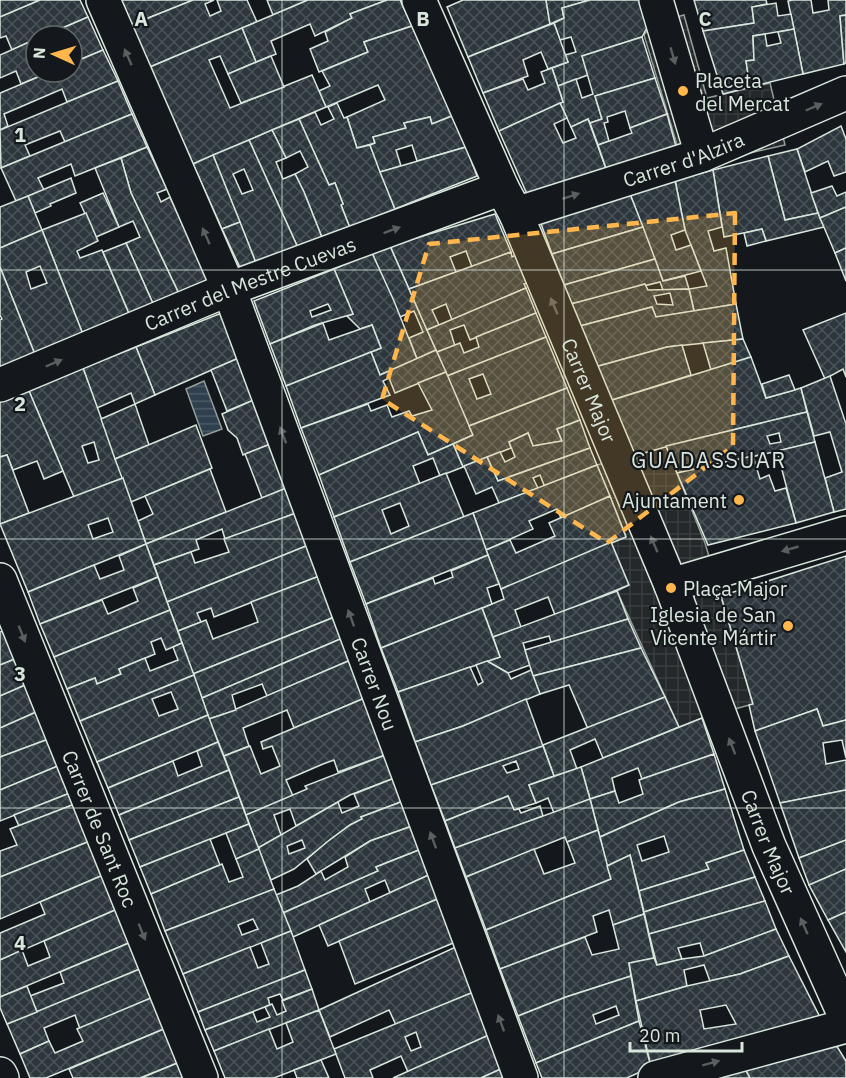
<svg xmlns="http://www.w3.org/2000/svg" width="846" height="1078" viewBox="0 0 846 1078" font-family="'IBM Plex Sans',sans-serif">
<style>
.plaza{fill:url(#plaza-grid);stroke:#939e99;stroke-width:1.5}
.water{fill:url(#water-rules);stroke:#939e99;stroke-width:1.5}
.building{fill:url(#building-cross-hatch);stroke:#d8e6dc;stroke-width:1.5;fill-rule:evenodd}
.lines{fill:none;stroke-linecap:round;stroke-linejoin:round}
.minor-casing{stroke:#d8e6dc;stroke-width:36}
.minor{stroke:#14181c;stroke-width:33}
.oneway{fill:#59605f}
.marked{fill:#ffb74d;fill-opacity:0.2;stroke:#ffb74d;stroke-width:4.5;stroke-dasharray:12 8;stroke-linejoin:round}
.grid{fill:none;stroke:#d8e6dc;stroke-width:1.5;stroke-opacity:0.55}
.poi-dot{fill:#ffb74d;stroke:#14181c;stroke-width:2}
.labels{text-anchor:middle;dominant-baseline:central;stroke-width:4.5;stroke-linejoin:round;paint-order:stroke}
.poi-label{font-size:20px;fill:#d8e6dc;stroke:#14181c;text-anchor:start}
.street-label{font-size:20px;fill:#d8e6dc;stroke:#14181c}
.quarter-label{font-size:22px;letter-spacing:1.5px;fill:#d8e6dc;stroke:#14181c}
.grid-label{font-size:20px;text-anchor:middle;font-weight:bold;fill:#d8e6dc;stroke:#14181c;stroke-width:4.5;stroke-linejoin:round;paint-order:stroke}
</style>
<defs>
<pattern id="plaza-grid" width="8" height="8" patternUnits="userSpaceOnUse" patternTransform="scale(1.5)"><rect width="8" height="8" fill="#24282b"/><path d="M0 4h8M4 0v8" fill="none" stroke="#393d3f"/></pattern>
<pattern id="water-rules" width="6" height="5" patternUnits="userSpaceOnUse" patternTransform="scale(1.5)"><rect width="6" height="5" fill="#2f3f4d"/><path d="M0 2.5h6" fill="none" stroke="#4c5b66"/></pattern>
<pattern id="building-cross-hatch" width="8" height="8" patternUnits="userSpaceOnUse" patternTransform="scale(1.5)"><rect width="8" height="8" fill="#2c363c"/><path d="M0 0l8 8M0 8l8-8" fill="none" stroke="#4a5358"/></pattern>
</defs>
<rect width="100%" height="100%" fill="#14181c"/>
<g class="plaza">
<path d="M684,15L707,98L770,83L785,145L684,168L644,35L652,24Z"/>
<path d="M666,446L705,543L753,704L702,718L679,727L617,591L629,585L611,542L626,536L597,465Z"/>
</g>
<path class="water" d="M204,381L222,429L203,436L186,389Z"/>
<g class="building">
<path d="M0,0H40L0,17Z"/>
<path d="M40,0H80L88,17L44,36H36V39L12,50L6,36L0,38V17Z"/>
<path d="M120,0H193L131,25Z"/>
<path d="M193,0H214L205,4L210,16L221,11L217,0H247L257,22L150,67L131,25Z"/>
<path d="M267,0H308L273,15Z"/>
<path d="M308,0H387L350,14L352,18L315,36L310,24L271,41L276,54L256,62L242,28Z"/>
<path d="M387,0H400L412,26L364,42L368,52L319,72L310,49L328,41L325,32L352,18L350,14Z"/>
<path d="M463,0H546L550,24L468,57L447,7Z"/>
<path d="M546,0H590L562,8L564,18L550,24Z"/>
<path d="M590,0H644L650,22L642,37L582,56L588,75L558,86L552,68L568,62L565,55L576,52L571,37L560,40L554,23L564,18L562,8Z"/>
<path d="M694,0H766L767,4L752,7L754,23L703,31Z"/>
<path d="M792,0H811L813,13L829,10L828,0H846V15L840,16L844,64L803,74L788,1Z"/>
<path d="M776,3L778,16L791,14L794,29L753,36L754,60L746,61L750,87L723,94L703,31L754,23L752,7Z"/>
<path d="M846,15V63L844,64L840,16Z"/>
<path d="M88,17L103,50L72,63V36H44Z"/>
<path d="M554,23L568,62L548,69L541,52L523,60L528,76L483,93L468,57Z"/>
<path d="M412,26L452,116L432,124L430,117L404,123L406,128L373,137L375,143L357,148L347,117L385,100L378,85L326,107L319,91L330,86L322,71L368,52L364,42Z"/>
<path d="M242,28L256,62L228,74L220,56L209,60L230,108L312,75L326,107L193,164L150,67Z"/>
<path d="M794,29L803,74L750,87L746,61L754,60L753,36L765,34L767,46L781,43L778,32Z"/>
<path d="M642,37L655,78L595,96L602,119L590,123L588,119L571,127L560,103L563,102L558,86L576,79L582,98L593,94L582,56Z"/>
<path d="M36,39V72H50L21,84L16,71L0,78V55Z"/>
<path d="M103,50L118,81L67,102L62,89L4,114L8,126L0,130V93L50,72H72V63Z"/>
<path d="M271,56L284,87L241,103L228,74Z"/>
<path d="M552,68L563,102L499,131L483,93L523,79L528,90L545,83L541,72Z"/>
<path d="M655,78L667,114L630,128L625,111L607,117L608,122L604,123L609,141L598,145L590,123L602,119L595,96Z"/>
<path d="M118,81L132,114L65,142L60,131L25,145L30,156L1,168L0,130Z"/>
<path d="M337,103L344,118L347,117L357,148L370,145L395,209L350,228L341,205L343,204L335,183L329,185L299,119L315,112L321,125L334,119L328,107Z"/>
<path d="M560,103L567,118L554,124L563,143L576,138L571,127L588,119L609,177L531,203L499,131Z"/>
<path d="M132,114L147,147L75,176L71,164L38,178L44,190L16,201L1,168Z"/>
<path d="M667,114L677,150L609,177L598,145L632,133L630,128Z"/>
<path d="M452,116L466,147L417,161L412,145L396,150L401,166L380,172L370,145L375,143L373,137L406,128L404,123L430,117L432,124Z"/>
<path d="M299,119L329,185L335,183L343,204L341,205L350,228L323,240L304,192L295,174L308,167L300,151L286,158L272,130Z"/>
<path d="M841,126L846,139V172L834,176L828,161L805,172L797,149Z"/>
<path d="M272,130L286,158L276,162L283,179L295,174L304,192L323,240L299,250L249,140Z"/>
<path d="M249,140L299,250L258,268L213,155ZM244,169L253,190L242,194L233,174Z"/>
<path d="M147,147L167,189L157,193L161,202L170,197L211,286L181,298L131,193L121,158Z"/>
<path d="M466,147L477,176L395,209L380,172Z"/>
<path d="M797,149L818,213L785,220L768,156Z"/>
<path d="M213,155L240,222L222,229L193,164Z"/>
<path d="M768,156L785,220L818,213L824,227L766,241L762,229L724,237L713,170Z"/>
<path d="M121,158L131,193L181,298L155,308L126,243L140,237L133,221L119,227L95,168Z"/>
<path d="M713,170L722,227L708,231L714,251L726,248L736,304L694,311L689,289L707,286L685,230L675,180Z"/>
<path d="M71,178L76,193L50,204L51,206L35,213L28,196Z"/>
<path d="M675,180L685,230L671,235L676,250L691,245L701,271L663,281L630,194Z"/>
<path d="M832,186L837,196L846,192V207L820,218L811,193Z"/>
<path d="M103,193L119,227L96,237L80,203Z"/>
<path d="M630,194L643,227L552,254L540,221Z"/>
<path d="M28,196L42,230L0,248V207Z"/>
<path d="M846,207V248L835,253L820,218Z"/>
<path d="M86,213L98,241L77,251L80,258L102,250L131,318L84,337L42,230Z"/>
<path d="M495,214L511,252L472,267L466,251L450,257L456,272L409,289L390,246Z"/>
<path d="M240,222L258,268L243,274L222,229Z"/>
<path d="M643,227L655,259L564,285L552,254Z"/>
<path d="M762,229L766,241L747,246L744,233Z"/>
<path d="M42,230L84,337L36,357L0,267V248ZM40,266L47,283L31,289L26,272Z"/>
<path d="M126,243L155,308L131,318L103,252Z"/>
<path d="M390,246L436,350L417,359L409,338L423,332L414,311L400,317L372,253Z"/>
<path d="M846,248V281L835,253Z"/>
<path d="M511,252L512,257L516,255L528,283L524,284L526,288L452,320L446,304L432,310L439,325L427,330L409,289Z"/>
<path d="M372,253L394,301L417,359L380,375L371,352L381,348L372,325L360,329L347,316L353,314L334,269Z"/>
<path d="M655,259L663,281L685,276L689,289L663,290L660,282L571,304L564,285Z"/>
<path d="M0,267L36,357L0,372V320L2,319L0,315Z"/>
<path d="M334,269L353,314L315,325L270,344L254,301ZM328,304L331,310L312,317L310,311Z"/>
<path d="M645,284L648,290L689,289L694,311L656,317L652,307L580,326L571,304ZM670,293L673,305L657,304L654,296Z"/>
<path d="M526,288L536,313L470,340L464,325L450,330L455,346L437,352L427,330Z"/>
<path d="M736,304L743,339L667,347L595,367L580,326L652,307L656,317Z"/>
<path d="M224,312L241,357L155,395L136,347Z"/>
<path d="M536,313L546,337L447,376L437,352L460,343L464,353L479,347L476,337Z"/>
<path d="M846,313V377L843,369L825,379L803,330Z"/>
<path d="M323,323L329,340L372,325L381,348L286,386L270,344Z"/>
<path d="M546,337L567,388L469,426L447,376ZM483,374L491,394L477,399L469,379Z"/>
<path d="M743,339L751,357L711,370L703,343Z"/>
<path d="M682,345L691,375L609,401L595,367L667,347Z"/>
<path d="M136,347L155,395L135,404L131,393L97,408L83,368Z"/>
<path d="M436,350L446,372L395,393L389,378L383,381L390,395L301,428L286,386L371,352L380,375Z"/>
<path d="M241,357L256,399L227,411L211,370Z"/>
<path d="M751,357L766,398L801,388L807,412L676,444L630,457L609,401Z"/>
<path d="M83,368L123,478L74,497L29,391ZM94,442L99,460L88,463L82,446Z"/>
<path d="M446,372L473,435L428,455L418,432L319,475L301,428L368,404L371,411L387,405L392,417L409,411L412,416L432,410L418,383Z"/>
<path d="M789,375L795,390L766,398L762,384Z"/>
<path d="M830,376L846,424V509L834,512L825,478L842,472L830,432L814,436L801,388Z"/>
<path d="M567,388L580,420L557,429L562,441L533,446L528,433L509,442L511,448L463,467L453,444L473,435L469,426Z"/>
<path d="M29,391L63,471L44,479L37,461L13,470L7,455L0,457V402Z"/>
<path d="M256,399L273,443L243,455L237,438L228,430L222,414Z"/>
<path d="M135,404L149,445L115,459L101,419Z"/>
<path d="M807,412L815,442L783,450L677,473L666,446ZM779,433L781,442L770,444L767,436Z"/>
<path d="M580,420L590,448L498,481L487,457L500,452L505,462L515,457L509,442L528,433L533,446L562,441L557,429Z"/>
<path d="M196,425L212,468L131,502L115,459Z"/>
<path d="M418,432L428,455L453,444L463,467L440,476L433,458L413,466L420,484L334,517L319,475Z"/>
<path d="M815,442L834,512L796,523L777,451Z"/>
<path d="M273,443L289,487L262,498L245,454Z"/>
<path d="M590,448L597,465L546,485H544L540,475L533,478L538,488L499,503L492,487L476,494L464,466L487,457L498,481Z"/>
<path d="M7,455L29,513L0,524V457Z"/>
<path d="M753,456L760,479L769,475L775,491L786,488L796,523L708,545L677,473Z"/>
<path d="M597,465L610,496L561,518L557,509L529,521L533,529L486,550L473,513Z"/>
<path d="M210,469L226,512L146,544L138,521L153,514L145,496Z"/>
<path d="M446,473L464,517L350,562L334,517ZM400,503L409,526L391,534L382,510Z"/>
<path d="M123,478L146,544L28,592L0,524ZM108,518L113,532L93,539L88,525Z"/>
<path d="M289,487L299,512L225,539L222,529L196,540L199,549L154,565L146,544Z"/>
<path d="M610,496L626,537L501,589L486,550L510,540L516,553L555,536L549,523Z"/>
<path d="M299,512L311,544L167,602L154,565L191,552L195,563L229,552L224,539Z"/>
<path d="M473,513L488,555L366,604L350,562Z"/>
<path d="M611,542L629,585L555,615L548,597L515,610L521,627L493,637L482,608L504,599L501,589Z"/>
<path d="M146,544L158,577L40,624L28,592L94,565L100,579L124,570L119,556Z"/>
<path d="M311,544L322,575L214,617L211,608L197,613L201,622L178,631L167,602Z"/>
<path d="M488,555L499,584L487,588L492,604L381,648L366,604L433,578L435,584L453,577L451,571Z"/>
<path d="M846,556V720L823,726L817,709L755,731L749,705L753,704L721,596Z"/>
<path d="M322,575L337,616L193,674L178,631L206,620L213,639L258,622L251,602Z"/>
<path d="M158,577L170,610L54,657L40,624L102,600L108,614L138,601L133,588Z"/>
<path d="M617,591L628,619L556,641L551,642L549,636L523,643L530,665L508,673L487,661L500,657L493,637Z"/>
<path d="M482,608L500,657L398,692L381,648Z"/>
<path d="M170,610L182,643L166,650L161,638L151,642L155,654L119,669L121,674L97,684L95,678L67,689L54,657Z"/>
<path d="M337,616L345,637L202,698L193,674Z"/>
<path d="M628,619L641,648L533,676L525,650Z"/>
<path d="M11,628L22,656L0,665V632Z"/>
<path d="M345,637L353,659L267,696L262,684L232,695L236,710L209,719L202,698Z"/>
<path d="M182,643L194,675L80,721L67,689L95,678L97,684L121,674L119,669L145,658L150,671L178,660L173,647Z"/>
<path d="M641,648L665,697L588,729L569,685L540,694L533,676Z"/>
<path d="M22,656L32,682L0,696V665Z"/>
<path d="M353,659L367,697L294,728L287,710L243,728L249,746L224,756L209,719L236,710V709Z"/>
<path d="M487,661L508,673L511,679L531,670L540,694L463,726L415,742L398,692L470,667L478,685L483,682L476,665Z"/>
<path d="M194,675L208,715L97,762L80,721ZM171,692L178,709L159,716L152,699Z"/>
<path d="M32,682L43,709L0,728V696Z"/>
<path d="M367,697L388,754L338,772L334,760L323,764L286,780L293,796L246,815L224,756L250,746L261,774L280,766L272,746L263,749L261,742Z"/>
<path d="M665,697L679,727L603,758L595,739L570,750L577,769L554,776L543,745Z"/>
<path d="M526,699L543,746L431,785L415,742L463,726Z"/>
<path d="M43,709L54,737L0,757V728Z"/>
<path d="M817,709L823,726L846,720V758L842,740L823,743L826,764L846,760V790L780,803L755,731Z"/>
<path d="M208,715L218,742L108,788L97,762Z"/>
<path d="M702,718L714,754L642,779L638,768L612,778L615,791L590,799L581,767Z"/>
<path d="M54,737L65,763L0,790V757Z"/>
<path d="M218,742L229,770L119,815L108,788L173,761L178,776L202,766L197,751Z"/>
<path d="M543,746L554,776L529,785L536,803L514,810L508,796L445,821L431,785ZM516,761L519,769L507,773L503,766Z"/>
<path d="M388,754L397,777L350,795L296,826L290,809L274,815L281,835L258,848L246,815L307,789L305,786Z"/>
<path d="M714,754L725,789L679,802L600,837L590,799L615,791L619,803L643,794L639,780Z"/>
<path d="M65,763L75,791L0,821V790Z"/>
<path d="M581,767L590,799L554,813L548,798L536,803L529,785Z"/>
<path d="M229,770L239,797L129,840L119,815Z"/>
<path d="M397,777L406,800L361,817L362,819L350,825L331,839L294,869L271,880L258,848L338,802L342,813L359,806L354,794ZM302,840L305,848L289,854L287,846Z"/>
<path d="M725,789L744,850L706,863L709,869L639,891L630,855L607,866L600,837L679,802ZM664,836L669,852L642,861L637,845Z"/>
<path d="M846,790V840L799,858L780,803Z"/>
<path d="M75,791L80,802L19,826L14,815Z"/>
<path d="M508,796L514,810L519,809L521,813L540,806L543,816L455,848L445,821Z"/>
<path d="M239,797L249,824L140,867L129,840Z"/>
<path d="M590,799L598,830L567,842L565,837L466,877L455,848Z"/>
<path d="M406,800L415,825L370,841L316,874L307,859L327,842L350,825L362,819L361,817Z"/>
<path d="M80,802L95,839L0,877V851L17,845L10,829Z"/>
<path d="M249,824L259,849L236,859L226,833Z"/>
<path d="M415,825L424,848L376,867L378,871L283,913L276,895L298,886L321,871L325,880L348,867L345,857L370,841Z"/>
<path d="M598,830L611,879L486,930L466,877L534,849L544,874L575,863L567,842Z"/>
<path d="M95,839L108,873L0,919V877Z"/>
<path d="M210,839L220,865L151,894L140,867Z"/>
<path d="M846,840V869L809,885L799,858Z"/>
<path d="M424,848L433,873L390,893L385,880L365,889L370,902L293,937L283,913L378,871L376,867Z"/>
<path d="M259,849L274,889L165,931L151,894L222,864L229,882L243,877L236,859Z"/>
<path d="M744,850L755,877L644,912L639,891L709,869L706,863Z"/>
<path d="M630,855L644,914L613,925L609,910L593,916L597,932L500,969L486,930L611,879L607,866Z"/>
<path d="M846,869V912L828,920L809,885Z"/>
<path d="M108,873L122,907L0,960V933L45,914L40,902Z"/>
<path d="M433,873L442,897L328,946L319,925Z"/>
<path d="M755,877L765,901L649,934L644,912Z"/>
<path d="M274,889L291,931L183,974L165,931ZM253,919L258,929L242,935L238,925Z"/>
<path d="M442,897L458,941L355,984L339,941Z"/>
<path d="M765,901L776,929L704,956L700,943L678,948L682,959L657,965L649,934Z"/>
<path d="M122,907L136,940L0,997V960L22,950L28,966L50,957L44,941Z"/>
<path d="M846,912V952L828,920Z"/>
<path d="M644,914L654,958L629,963L631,976L566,997L518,1016L500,969L585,937L592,955L619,949L613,925Z"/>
<path d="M776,929L789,956L740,974L710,981L704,965L684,970L687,986L636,1001L629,963L654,958L657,965L682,959L704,956Z"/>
<path d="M291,931L305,970L198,1012L183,974L250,947L258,968L269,964L261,943Z"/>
<path d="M136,940L147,966L37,1012L30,996L64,983L60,972Z"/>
<path d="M460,945L476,991L396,1025L389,1010L330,1037L319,1010Z"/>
<path d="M789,956L824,1025L651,1067L636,1001L687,986L740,974ZM726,1005L736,1024L704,1029L700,1010Z"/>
<path d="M147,966L158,995L80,1029L75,1015L44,1028L49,1041L20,1054L7,1024Z"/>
<path d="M305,970L312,989L283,1000L280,994L268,998L270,1005L205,1030L198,1012Z"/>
<path d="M631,976L639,1021L536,1063L518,1016L566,997ZM616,1006L619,1015L596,1024L593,1015Z"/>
<path d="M27,986L37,1012L7,1024L0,1008V997Z"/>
<path d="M312,989L319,1010L214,1051L205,1030L253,1012L257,1022L270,1017L265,1007L272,1004L277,1015L286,1011L282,1001Z"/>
<path d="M476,991L491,1034L408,1072L401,1056L370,1070L373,1078H345L334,1049ZM416,1032L421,1047L411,1051L405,1037Z"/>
<path d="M158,995L171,1026L46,1078H30L20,1054L49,1041L55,1053L83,1041L77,1029Z"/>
<path d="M319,1010L336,1054L274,1078H225L214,1051L269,1029L277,1049L293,1042L286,1023Z"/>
<path d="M639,1021L651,1067L627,1078H542L536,1063Z"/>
<path d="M171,1026L185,1060L140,1078H73L69,1069Z"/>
<path d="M491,1034L503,1068L481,1078H393Z"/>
<path d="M836,1045L846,1061V1078H750L745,1069Z"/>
<path d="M185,1060L192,1078H140H141Z"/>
<path d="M321,1060L329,1078H297L294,1070Z"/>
<path d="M503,1068L507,1078H481Z"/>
<path d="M745,1069L750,1078H713Z"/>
</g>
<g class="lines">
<defs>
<g id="minor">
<path id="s1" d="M103,0L229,289L521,1078"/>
<path id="s2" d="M419,0L502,188L516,214L671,585L769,846L846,1018"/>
<path d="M656,0L702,155"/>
<path id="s3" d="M516,214L702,155L846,93"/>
<path id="s4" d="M0,385L229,289L502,188"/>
<path id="s5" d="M0,580L201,1078"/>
<path d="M671,585L846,533"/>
<path d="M0,1074L2,1078"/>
<path d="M655,1078L846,1026"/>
</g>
</defs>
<use href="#minor" class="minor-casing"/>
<use href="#minor" class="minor"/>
</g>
<defs><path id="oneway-solid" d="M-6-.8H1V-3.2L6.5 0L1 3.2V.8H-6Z" transform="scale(1.5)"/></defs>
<g class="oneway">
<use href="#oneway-solid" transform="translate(673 56) rotate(74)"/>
<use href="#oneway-solid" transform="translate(128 57) rotate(-114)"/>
<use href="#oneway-solid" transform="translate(814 107) rotate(-23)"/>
<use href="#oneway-solid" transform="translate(571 196) rotate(-18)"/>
<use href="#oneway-solid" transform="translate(392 230) rotate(-20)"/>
<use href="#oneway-solid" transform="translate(206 236) rotate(-114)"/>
<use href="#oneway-solid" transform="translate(554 306) rotate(-113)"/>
<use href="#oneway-solid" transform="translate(54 363) rotate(-23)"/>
<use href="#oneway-solid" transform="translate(283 435) rotate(-110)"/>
<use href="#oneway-solid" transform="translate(654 544) rotate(-113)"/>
<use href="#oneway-solid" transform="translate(790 549) rotate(164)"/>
<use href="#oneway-solid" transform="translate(351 618) rotate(-110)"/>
<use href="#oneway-solid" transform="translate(22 634) rotate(68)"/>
<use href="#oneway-solid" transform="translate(732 746) rotate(-111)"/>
<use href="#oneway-solid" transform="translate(433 840) rotate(-110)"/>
<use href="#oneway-solid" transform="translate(804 926) rotate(-114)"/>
<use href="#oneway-solid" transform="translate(142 932) rotate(68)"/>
<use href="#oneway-solid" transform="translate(501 1023) rotate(-110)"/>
<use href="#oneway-solid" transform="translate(711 1063) rotate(-15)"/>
</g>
<path class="marked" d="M735,213L733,446L607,543L382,399L429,244Z"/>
<path class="grid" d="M282,0V1078M564,0V1078M0,270H846M0,539H846M0,808H846"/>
<g class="poi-dot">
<circle cx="683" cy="91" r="6"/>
<circle cx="739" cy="500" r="6"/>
<circle cx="671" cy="588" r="6"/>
<circle cx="788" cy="626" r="6"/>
</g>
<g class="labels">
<g class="poi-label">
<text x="695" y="80">Placeta<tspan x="695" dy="23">del Mercat</tspan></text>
<text x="727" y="500" text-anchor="end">Ajuntament</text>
<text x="683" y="588">Plaça Major</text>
<text x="776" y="614" text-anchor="end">Iglesia de San<tspan x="776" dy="23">Vicente Mártir</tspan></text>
</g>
<g class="street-label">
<text stroke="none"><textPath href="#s3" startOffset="176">Carrer d'Alzira</textPath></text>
<text stroke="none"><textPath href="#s4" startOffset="270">Carrer del Mestre Cuevas</textPath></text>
<text stroke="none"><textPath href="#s2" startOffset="426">Carrer Major</textPath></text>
<text stroke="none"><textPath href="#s1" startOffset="736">Carrer Nou</textPath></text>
<text stroke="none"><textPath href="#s5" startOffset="268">Carrer de Sant Roc</textPath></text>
<text stroke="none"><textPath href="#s2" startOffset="912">Carrer Major</textPath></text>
</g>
<g class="quarter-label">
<text x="709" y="459">GUADASSUAR</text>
</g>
</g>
<g class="grid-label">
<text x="141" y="26">A</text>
<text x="423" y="26">B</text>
<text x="705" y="26">C</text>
<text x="20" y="142">1</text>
<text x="20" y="411">2</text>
<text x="20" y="681">3</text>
<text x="20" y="950">4</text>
</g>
<g transform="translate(54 54) rotate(274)"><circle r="28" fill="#14181c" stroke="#626a69" stroke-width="1.5"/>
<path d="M0-4.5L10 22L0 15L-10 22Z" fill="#ffb74d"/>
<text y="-9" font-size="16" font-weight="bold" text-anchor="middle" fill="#d8e6dc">N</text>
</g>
<path d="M630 1042v9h112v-9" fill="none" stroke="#d8e6dc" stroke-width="3"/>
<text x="639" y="1042" font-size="18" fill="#d8e6dc" stroke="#14181c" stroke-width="4.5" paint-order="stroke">20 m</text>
</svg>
